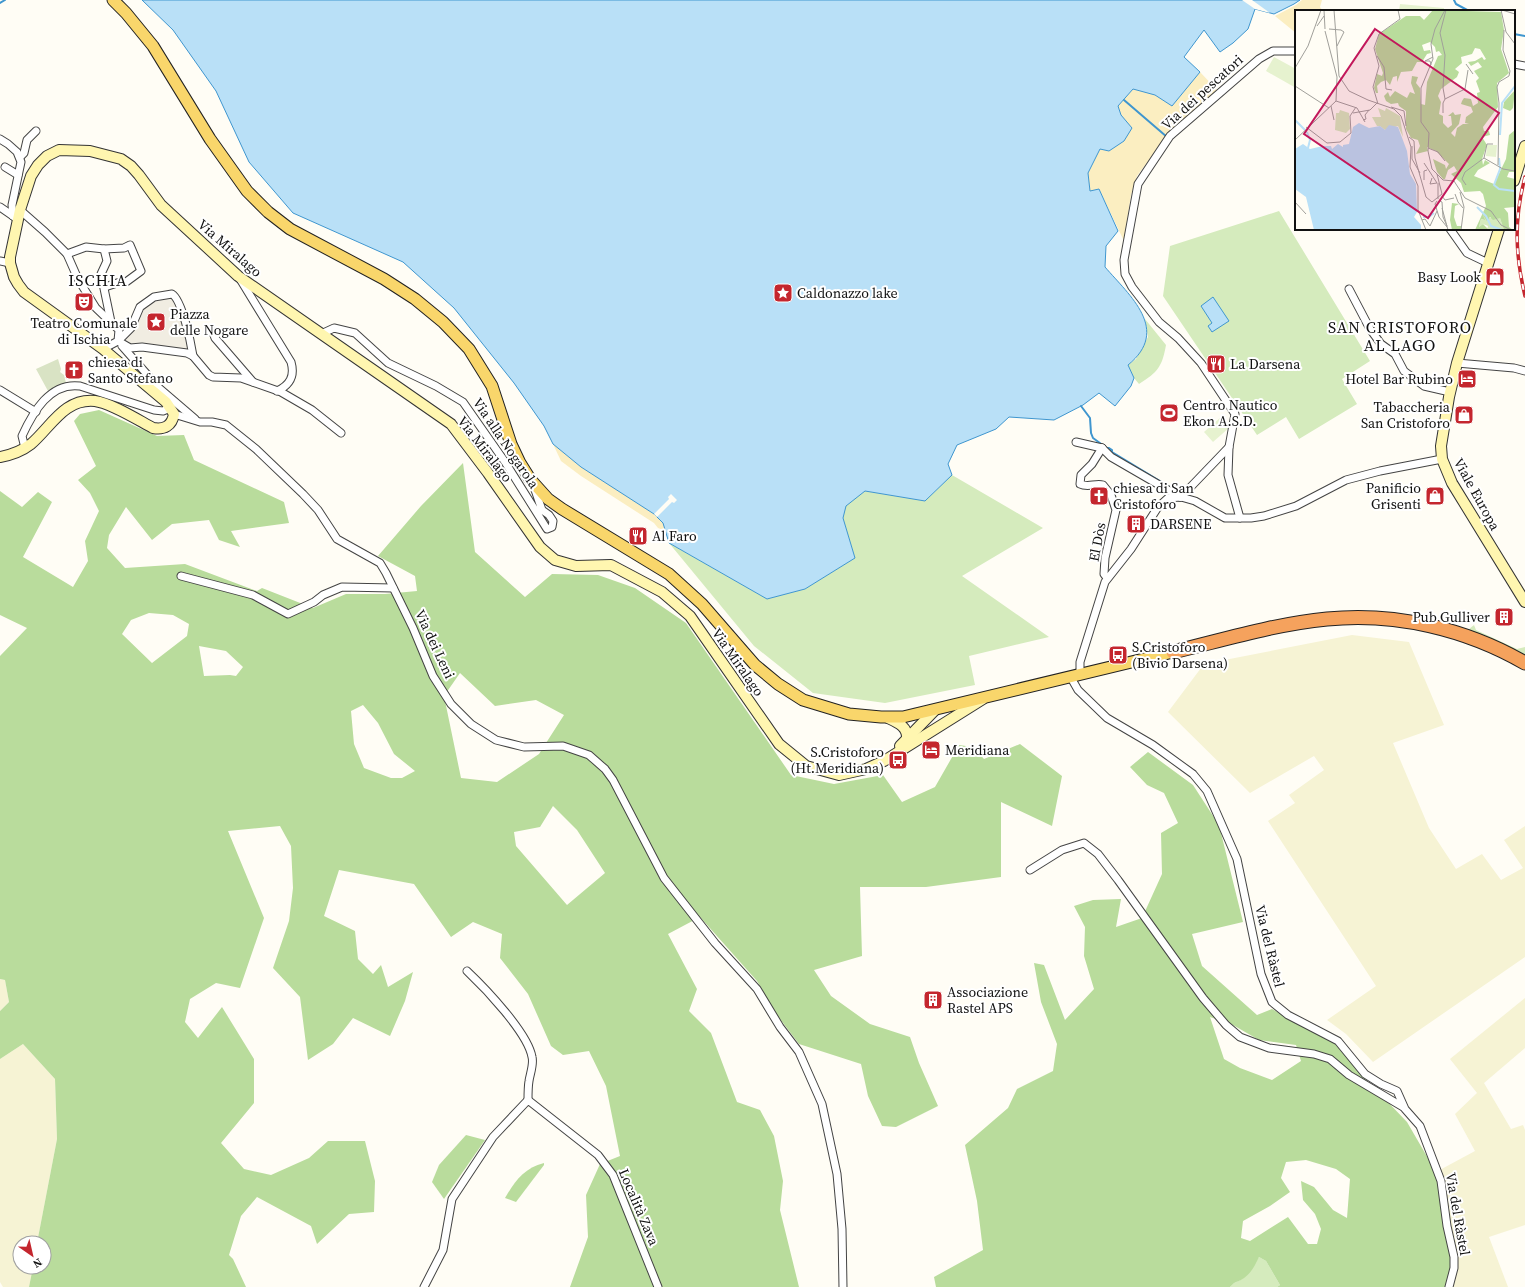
<svg xmlns="http://www.w3.org/2000/svg" width="1525" height="1287" viewBox="0 0 1525 1287" font-family="'Source Serif 4',serif">
<style>
.farmland{fill:#f6f3d4}
.green{fill:#d5ebbd}
.forest{fill:#b9dc9c;fill-rule:evenodd}
.sand{fill:#fbeec1}
.cemetery{fill:#d9e3c4}
.pitch{fill:#e6f2cf}
.plaza{fill:#f1ede2}
.water{fill:#b9e0f7;stroke:#3f96cf}
.pier{fill:#fffdf5}
.lines{fill:none;stroke-linecap:round;stroke-linejoin:round}
.stream{stroke:#3f96cf;stroke-width:2}
.street-casing{stroke:#444;stroke-width:9}
.secondary-casing{stroke:#333;stroke-width:12}
.primary-casing{stroke:#222;stroke-width:13}
.highway-casing{stroke:#222;stroke-width:15}
.street{stroke:#fff;stroke-width:7}
.secondary{stroke:#fff6b0;stroke-width:10}
.primary{stroke:#f9d66b;stroke-width:11}
.highway{stroke:#f5a25d;stroke-width:13}
.rail-casing{stroke:#c4262e;stroke-width:3.5}
.rail{stroke:#fff;stroke-width:2;stroke-dasharray:6;stroke-linecap:butt}
.labels{text-anchor:middle;dominant-baseline:central;stroke-width:4;stroke-linejoin:round;paint-order:stroke}
.street-label{font-size:14px;fill:#111;stroke:#fff}
.poi-label{font-size:14px;fill:#111;stroke:#fff;text-anchor:start}
.quarter-label{font-size:16px;letter-spacing:1px;fill:#111;stroke:#fff}
.inset-river{fill:none;stroke:#b9e0f7;stroke-width:2}
.inset-road{fill:none;stroke:#a09f9a;stroke-width:1}
.view{fill:#c2185b;fill-opacity:0.15;stroke:#c2185b;stroke-width:2}
.inset-edge{fill:none;stroke:#111;stroke-width:2}
</style>
<rect width="100%" height="100%" fill="#fffdf5"/>
<g class="farmland">
<path d="M1352,635L1409,642L1444,725L1393,743L1429,828L1456,869L1482,854L1501,880L1523,868L1504,840L1525,826V957L1373,1062L1346,1034L1327,1020L1376,986L1268,821L1295,803L1289,795L1324,770L1314,756L1250,793L1168,712L1204,664Z"/>
<path d="M0,979L5,980L9,1002L0,1011Z"/>
<path d="M1525,998V1048L1484,1083L1511,1129L1523,1125L1525,1130V1225L1489,1237L1508,1287H1446L1436,1172L1475,1151L1455,1114L1477,1093L1450,1059Z"/>
<path d="M23,1044L55,1079L57,1139L37,1243H20V1267H33L29,1287H3L0,1282V1059Z"/>
</g>
<g class="green">
<path d="M1279,211L1370,361L1342,379L1357,404L1299,439L1286,417L1257,435L1163,296L1170,246Z"/>
<path d="M1145,319L1166,345C1162,367 1158,372 1139,384L1134,378L1128,365L1136,359L1148,337Z"/>
<path d="M952,475L1043,528L962,576L1049,637L969,656L975,685L885,703L813,693L754,646L669,543L767,599L805,589L855,558L843,518L845,506L865,491L925,501Z"/>
<path d="M1474,625L1476,630L1517,649L1525,647V656L1468,630Z"/>
<path d="M1259,1257L1266,1261L1280,1285L1277,1287H1230L1232,1284L1242,1279Z"/>
</g>
<g class="forest">
<path d="M99,410L157,436L184,435L194,460L284,502L289,523L231,531L240,547L219,540L209,520L172,524L152,540L126,507L109,535L107,548L125,568L185,564L257,591L262,588L313,608L346,594H385L417,591L415,576L378,556L421,506L463,463L475,552L525,597L552,574L598,575L635,588L686,623L791,775L834,784L883,775L902,802L935,787L959,745L973,747L984,759L1020,744L1062,776L1052,826L1001,802V877L926,887H860L862,956L814,970L831,996L870,1024L910,1037L919,1063L938,1106L896,1127L882,1126L868,1096L861,1064L799,1044L777,1015L757,981L700,917L668,934L697,989L689,1011L711,1033L737,1102L760,1110L774,1136L783,1181L780,1210L799,1287H570L588,1237L586,1195L600,1164L620,1156L606,1086L589,1051L563,1055L551,1046L528,994L500,958L502,934L473,922L451,937L414,884L339,870L324,916L355,931L358,959L373,974L381,965L388,987L413,972L405,1001L390,1036L353,1018L333,1044L308,1060L300,997L273,968L289,921L293,888L291,846L280,826L228,831L264,918L240,988L216,983L190,999L185,1022L198,1038L222,1007L254,1059V1103L221,1143L244,1169L271,1175L309,1158L328,1141H365L375,1181L374,1212L349,1214L317,1244L311,1226L257,1197L241,1216L229,1255L233,1259L246,1287H29L33,1267H44V1243H37L57,1139L55,1079L23,1044L0,1059V1011L9,1002L5,980L0,979V656L27,628L0,615V491L22,507L38,492L52,502L23,557L73,587L88,561L85,541L99,511L90,493L78,480L96,466L74,421L80,414ZM149,613L173,615L189,624L187,636L152,663L122,634L131,620ZM199,646L226,651L243,667L236,676L230,675L204,676ZM460,673L495,706L536,700L564,715L539,754L497,782L461,778L444,696ZM363,705L378,723L394,754L415,771L402,778H391L364,768L354,744L351,711ZM553,806L577,830L605,873L567,905L516,846L514,832L540,827Z"/>
<path d="M1148,752L1193,785L1219,825L1243,922L1192,934L1202,966L1257,1015L1272,1009L1340,1045L1358,1071L1407,1122L1436,1172L1452,1267L1446,1287H1277L1280,1285L1266,1261L1259,1257C1254,1267 1251,1274 1241,1280C1236,1282 1233,1283 1230,1287H936L934,1277L983,1250L977,1201L965,1145L1008,1108L1017,1089L1053,1071L1057,1044L1041,1002L1034,963L1044,965L1065,1020L1094,989L1084,956L1085,927L1074,906L1093,900L1121,899L1116,927L1142,918L1162,874L1161,833L1178,823L1164,793L1147,785L1130,767ZM1210,1017L1233,1025L1259,1040L1296,1045L1301,1061L1272,1080L1240,1068L1224,1059ZM1306,1160L1336,1169L1350,1179L1347,1218L1333,1210L1314,1187L1301,1181L1303,1200L1315,1214L1321,1229L1317,1244H1308L1288,1217L1250,1241L1241,1238L1243,1221L1270,1206L1290,1192L1281,1178L1286,1162Z"/>
<path d="M466,1135L485,1140L444,1199L432,1182L439,1165Z"/>
<path d="M544,1163V1165L516,1202L505,1198C515,1181 524,1168 544,1163Z"/>
</g>
<g class="sand">
<path d="M1302,0H1322L1320,7L1323,11H1296V33L1275,16L1296,5Z"/>
<path d="M1200,72L1217,90L1174,129L1160,145L1137,176L1131,195L1124,241L1099,189L1090,192L1088,173L1100,149L1109,151L1124,141L1121,115L1118,106L1133,89L1155,95L1172,106Z"/>
<path d="M553,444L581,467L654,514L663,523L666,531L658,528L654,523L581,476L561,461Z"/>
</g>
<path class="cemetery" d="M58,359L61,369L60,372L64,375L66,383L48,391L36,369Z"/>
<g class="pitch">
<path d="M1400,4L1444,8V11H1399Z"/>
<path d="M1274,57L1296,69V88L1266,71Z"/>
<path d="M1221,417L1230,427L1213,442L1204,432Z"/>
</g>
<path class="plaza" d="M174,295L192,354L140,347L118,341L142,302Z"/>
<g class="water">
<path d="M142,0H1300L1294,4L1274,14L1255,9L1248,29L1233,43L1220,52L1204,30L1184,57L1200,72L1172,106L1155,95L1133,89L1118,106L1121,115L1132,128L1124,141L1109,151L1100,149L1088,173L1090,191L1099,189L1118,231L1106,246L1105,267C1130,296 1171,330 1128,365L1134,378L1131,386L1115,406L1099,393L1083,405L1054,420L1009,417L996,429L957,445L948,464L952,475L925,501L865,491L846,506L843,518L855,558L805,589L767,599L669,543L663,523L654,514L581,467L553,444L544,426L514,383L454,308L403,262L293,213L249,162L216,91L173,30Z"/>
<path d="M1213,297L1229,321L1212,332L1208,326L1212,323L1201,306Z"/>
</g>
<g class="pier">
<path d="M1242,0H1252L1270,13L1255,9Z"/>
<path d="M671,494L677,500L674,503L672,502L657,517L654,514L669,499L668,497Z"/>
</g>
<g class="lines">
<g class="stream">
<path d="M1454,0L1456,4L1469,11"/>
<path d="M0,3L5,0"/>
<path d="M1514,34L1525,36"/>
<path d="M1124,100L1167,137"/>
<path d="M1081,406L1090,418L1091,433L1093,438L1104,446"/>
<path d="M1107,448H1109L1112,450V452"/>
<path d="M1107,449L1173,489"/>
</g>
<defs>
<g id="street">
<path d="M1514,64L1525,66"/>
<path d="M0,139L8,144L17,152L21,162L12,205L13,216"/>
<path d="M20,157L24,153L27,140L36,131"/>
<path d="M5,167L18,175"/>
<path d="M0,207L16,218"/>
<path d="M20,210L45,232L67,254L78,279L96,308L119,330L118,341L103,349"/>
<path d="M1450,229L1467,253L1488,263"/>
<path d="M104,249L107,261L101,274L111,322"/>
<path d="M67,254L86,247L104,249L124,248L130,245L141,271L126,282H120L105,287"/>
<path d="M0,261L10,263"/>
<path d="M240,279L291,362C295,376 290,385 277,391"/>
<path d="M1349,289L1370,329L1381,344L1395,354L1404,371L1424,386L1450,392"/>
<path d="M212,330L215,338L253,382"/>
<path d="M321,334L334,328L355,333L388,363L436,386L463,402L505,462L547,529L552,527L553,521L549,515L542,510L534,487"/>
<path d="M118,341L130,348L142,347L187,353L193,356L209,375L213,377L241,378L281,392L312,410L341,433"/>
<path d="M118,341L131,328L140,307L154,297L172,294C182,300 191,343 193,356"/>
<path d="M122,346L160,389L195,419"/>
<path d="M1457,363L1514,368L1525,371"/>
<path d="M0,390L36,412"/>
<path d="M174,414L200,422H212L226,425L256,449L303,494L318,510L337,539L380,563L386,573L413,628L433,676L451,704L471,724L496,740L524,747L563,746L589,755L605,769L613,780L664,878L715,943L757,989L780,1027L799,1052L822,1104L837,1174L842,1229L843,1287"/>
<path d="M1076,442L1102,448"/>
<path d="M25,448L22,436C33,412 50,382 80,386L154,410L163,411L170,408"/>
<path d="M1102,448L1092,464L1081,475L1080,484C1088,488 1095,483 1103,485L1111,495L1116,510L1105,558L1104,574L1107,578"/>
<path d="M1102,448L1111,457L1180,497"/>
<path d="M1181,497L1229,447"/>
<path d="M1240,518L1228,475L1229,447L1235,414L1201,363L1178,338L1159,322L1132,287L1125,274L1124,260L1138,184L1170,136L1259,59L1273,51H1296"/>
<path d="M181,576L253,595L288,614L314,602L323,595L342,587L393,588"/>
<path d="M1080,674V662L1105,582L1131,549L1158,507L1168,498L1181,497L1195,501L1225,518H1251L1264,516L1296,506L1346,480L1380,471L1442,459"/>
<path d="M1070,676L1078,690L1107,718L1153,745L1193,774L1207,791L1237,859L1261,974L1272,1002L1288,1015L1338,1041L1365,1074L1381,1084L1397,1091L1405,1109L1420,1126L1441,1181L1447,1226L1454,1257V1268L1449,1287"/>
<path d="M1030,870L1062,850L1084,843L1098,854L1118,880L1203,998L1226,1025L1240,1037L1269,1048L1314,1054L1330,1059L1349,1075L1403,1107"/>
<path d="M467,971C485,988 528,1033 532,1057C534,1064 530,1074 529,1081C528,1087 528,1094 528,1100"/>
<path d="M424,1287L443,1250L452,1199L493,1137L528,1100L598,1155L613,1175L658,1287"/>
</g>
<g id="secondary">
<path d="M1514,181L1525,146"/>
<path d="M1499,229L1457,363L1449,397L1441,446L1442,459L1452,483L1525,602"/>
<path d="M0,457C11,455 22,451 31,444C51,427 64,398 95,401C111,403 138,420 153,428C164,430 172,426 174,414L166,402L103,349L24,292L18,284L14,277L10,263V257L20,210L31,176L38,165L47,156L59,150L90,151L121,159L131,166L139,175L161,205L238,276L451,424L488,473L540,547L555,560L576,566L611,565L662,592L690,616L779,744L806,766L839,775L866,769L884,761L983,699"/>
<path d="M888,718C899,723 908,727 907,739"/>
<path d="M900,746L935,710"/>
</g>
<path id="primary" d="M113,0L126,13L153,46L210,139L247,191L268,212L290,229L384,279L415,299L443,322L469,349L492,386L511,444L520,463L530,479L548,499L562,509L669,574L702,604L755,665L778,684L803,700L849,714L881,717H903L1173,652"/>
<path id="highway" d="M1173,652C1223,640 1275,624 1327,619C1395,612 1466,629 1525,663"/>
</defs>
<use href="#street" class="street-casing"/>
<use href="#secondary" class="secondary-casing"/>
<use href="#primary" class="primary-casing"/>
<use href="#highway" class="highway-casing"/>
<use href="#street" class="street"/>
<use href="#secondary" class="secondary"/>
<use href="#primary" class="primary"/>
<use href="#highway" class="highway"/>
<defs>
<path id="rail" d="M1525,177C1514,219 1515,254 1525,296"/>
</defs>
<use href="#rail" class="rail-casing"/>
<use href="#rail" class="rail"/>
</g>
<defs>
<symbol id="shop-square" viewBox="-11 -11 22 22"><rect x="-9" y="-9" width="18" height="18" rx="4" fill="#c4262e" stroke="#fff"/><path d="M-5-2.5h2.3a2.7 3.5 0 0 1 5.4 0H5L5.5 6h-11ZM-1.5-2.5h3a1.5 2.3 0 0 0-3 0Z" fill="#fff"/></symbol>
<symbol id="sight-square" viewBox="-11 -11 22 22"><rect x="-9" y="-9" width="18" height="18" rx="4" fill="#c4262e" stroke="#fff"/><path d="M0-6L1.8-2.2L6-1.7L2.9 1.2L3.7 5.4L0 3.3L-3.7 5.4L-2.9 1.2L-6-1.7L-1.8-2.2Z" fill="#fff"/></symbol>
<symbol id="theatre-square" viewBox="-11 -11 22 22"><rect x="-9" y="-9" width="18" height="18" rx="4" fill="#c4262e" stroke="#fff"/><path d="M-5-5.5Q0-4 5-5.5V0Q5 5 0 6Q-5 5-5 0ZM-3.3-2.5H-1v1.5H-3.3ZM1-2.5H3.3v1.5H1ZM-2.8 1Q0 5.5 2.8 1Z" fill="#fff"/></symbol>
<symbol id="restaurant-square" viewBox="-11 -11 22 22"><rect x="-9" y="-9" width="18" height="18" rx="4" fill="#c4262e" stroke="#fff"/><path d="M-5-6h1v4h1v-4h1v4h1v-4h1v5L-1.5 .5V6h-2V.5L-5-1ZM5-6V6H3V1.5H1.5Q1.5-4 5-6Z" fill="#fff"/></symbol>
<symbol id="church-square" viewBox="-11 -11 22 22"><rect x="-9" y="-9" width="18" height="18" rx="4" fill="#c4262e" stroke="#fff"/><path d="M-1.2-6h2.4v3.5h3.3v2.4h-3.3V6h-2.4V-.1h-3.3v-2.4h3.3Z" fill="#fff"/></symbol>
<symbol id="hotel-square" viewBox="-11 -11 22 22"><rect x="-9" y="-9" width="18" height="18" rx="4" fill="#c4262e" stroke="#fff"/><path d="M-6-4.5h1.5V1H6V5H4.5V3h-9V5H-6ZM-4 0a1.8 1.8 0 1 1 3.6 0ZM.5 0V-2.5h3Q6-2.5 6 0Z" fill="#fff"/></symbol>
<symbol id="stadium-square" viewBox="-11 -11 22 22"><rect x="-9" y="-9" width="18" height="18" rx="4" fill="#c4262e" stroke="#fff"/><path d="M0-5a6.5 5 0 1 0 0 10a6.5 5 0 1 0 0-10ZM-3.5-1.8h7v3.6h-7Z" fill="#fff"/></symbol>
<symbol id="building-square" viewBox="-11 -11 22 22"><rect x="-9" y="-9" width="18" height="18" rx="4" fill="#c4262e" stroke="#fff"/><path d="M-4-6H4V6H1V3H-1V6H-4ZM-2.5-4.3h1.7v1.8h-1.7ZM.8-4.3h1.7v1.8H.8ZM-2.5-1h1.7V.8h-1.7ZM.8-1h1.7V.8H.8Z" fill="#fff"/></symbol>
<symbol id="bus-square" viewBox="-11 -11 22 22"><rect x="-9" y="-9" width="18" height="18" rx="4" fill="#c4262e" stroke="#fff"/><path d="M-5-6H5V4H4V6H2V4H-2V6H-4V4H-5ZM-3.5-4V0h7V-4ZM-3.5 1.2v1.5H-2V1.2ZM2 1.2v1.5H3.5V1.2Z" fill="#fff"/></symbol>
</defs>
<g fill-rule="evenodd">
<use href="#shop-square" x="1484" y="266" width="22" height="22"/>
<use href="#sight-square" x="772" y="282" width="22" height="22"/>
<use href="#theatre-square" x="73" y="291" width="22" height="22"/>
<use href="#sight-square" x="145" y="311" width="22" height="22"/>
<use href="#restaurant-square" x="1205" y="353" width="22" height="22"/>
<use href="#church-square" x="63" y="359" width="22" height="22"/>
<use href="#hotel-square" x="1456" y="368" width="22" height="22"/>
<use href="#stadium-square" x="1158" y="402" width="22" height="22"/>
<use href="#shop-square" x="1453" y="404" width="22" height="22"/>
<use href="#church-square" x="1088" y="485" width="22" height="22"/>
<use href="#shop-square" x="1424" y="485" width="22" height="22"/>
<use href="#building-square" x="1125" y="513" width="22" height="22"/>
<use href="#restaurant-square" x="627" y="525" width="22" height="22"/>
<use href="#building-square" x="1493" y="606" width="22" height="22"/>
<use href="#bus-square" x="1107" y="644" width="22" height="22"/>
<use href="#hotel-square" x="920" y="739" width="22" height="22"/>
<use href="#bus-square" x="887" y="749" width="22" height="22"/>
<use href="#building-square" x="922" y="989" width="22" height="22"/>
</g>
<g class="labels">
<g class="street-label">
<text transform="translate(1202 92) rotate(-42)">Via dei pescatori</text>
<text transform="translate(230 248) rotate(41)">Via Miralago</text>
<text transform="translate(506 443) rotate(56)">Via alla Nogarola</text>
<text transform="translate(485 449) rotate(52)">Via Miralago</text>
<text transform="translate(1477 494) rotate(61)">Viale Europa</text>
<text transform="translate(1097 542) rotate(-79)">El Dòs</text>
<text transform="translate(435 644) rotate(65)">Via dei Leni</text>
<text transform="translate(738 662) rotate(55)">Via Miralago</text>
<text transform="translate(1270 946) rotate(76)">Via del Ràstel</text>
<text transform="translate(639 1207) rotate(67)">Località Zava</text>
<text transform="translate(1458 1214) rotate(80)">Via del Ràstel</text>
</g>
<g class="poi-label">
<text x="1481" y="277" text-anchor="end">Basy Look</text>
<text x="797" y="293">Caldonazzo lake</text>
<text x="170" y="314">Piazza<tspan x="170" dy="16">delle Nogare</tspan></text>
<text x="84" y="323" text-anchor="middle">Teatro Comunale<tspan x="84" dy="16">di Ischia</tspan></text>
<text x="88" y="362">chiesa di<tspan x="88" dy="16">Santo Stefano</tspan></text>
<text x="1230" y="364">La Darsena</text>
<text x="1453" y="379" text-anchor="end">Hotel Bar Rubino</text>
<text x="1183" y="405">Centro Nautico<tspan x="1183" dy="16">Ekon A.S.D.</tspan></text>
<text x="1450" y="407" text-anchor="end">Tabaccheria<tspan x="1450" dy="16">San Cristoforo</tspan></text>
<text x="1113" y="488">chiesa di San<tspan x="1113" dy="16">Cristoforo</tspan></text>
<text x="1421" y="488" text-anchor="end">Panificio<tspan x="1421" dy="16">Grisenti</tspan></text>
<text x="1150" y="524">DARSENE</text>
<text x="652" y="536">Al Faro</text>
<text x="1490" y="617" text-anchor="end">Pub Gulliver</text>
<text x="1132" y="647">S.Cristoforo<tspan x="1132" dy="16">(Bivio Darsena)</tspan></text>
<text x="945" y="750">Meridiana</text>
<text x="884" y="752" text-anchor="end">S.Cristoforo<tspan x="884" dy="16">(Ht.Meridiana)</tspan></text>
<text x="947" y="992">Associazione<tspan x="947" dy="16">Rastel APS</tspan></text>
</g>
<g class="quarter-label">
<text x="98" y="280">ISCHIA</text>
<text x="1400" y="327">SAN CRISTOFORO<tspan x="1400" dy="18">AL LAGO</tspan></text>
</g>
</g>
<g transform="translate(1295 10)">
<rect width="220" height="220" fill="#fffdf5"/>
<path d="M83,98L90,101L91,98L105,106L108,127L103,116L90,120L85,116H82L77,107H86ZM45,100L54,103L55,119L51,123L40,120L41,103H44ZM187,205L191,208H205L209,220H192L193,216L188,214L184,217L186,209L189,210Z" fill="#d5ebbd"/>
<path d="M138,0L206,2L209,20L206,39L214,63L202,73L203,97L188,117L189,121H194L195,125L187,127L192,135L187,149L188,155L190,150L195,153L183,160L179,166L199,174L211,149L214,125L220,120V162H214L212,167L220,169V197L209,198L213,203L214,217L218,220H209L205,208L198,210L195,207L192,211L188,205L190,210L186,209L184,217L188,214L193,219L180,220L191,196L188,184L185,181L169,182L166,173L156,164L162,161L159,156L153,160L150,169H148L142,162L138,149L150,155L151,159L154,154L141,141L132,137L133,141L121,144L125,136L123,130L116,128L111,119V101L104,96L103,93L96,94L91,91L89,86L93,82L95,87L100,81L112,88L115,82L120,84L116,73L117,66L123,67L121,73L125,78L126,94L130,95L132,72L143,46L147,45L144,41L141,42L140,37L135,32L127,35L129,41L135,40L136,43L132,44L127,52H122L117,61L106,62L102,72V66L98,67L95,75L91,70L86,72L82,76L83,83H81L79,78L82,64L87,66L88,63L80,39L84,24L111,6H125L129,10ZM180,38L185,39L191,49L189,50L187,47L180,51L173,52L176,56L183,52L187,57L179,61L184,68L181,71L185,82L182,83L183,93L178,96L176,89L169,88L167,91L166,94L176,97L178,102L171,107L170,113L174,114H168L162,118L160,127L156,123L164,114L166,104L160,105L158,102L153,106H156L157,115L153,118L148,113V106L144,104L146,92L143,86L146,79L162,67L164,62L160,59L167,53L166,47L177,44ZM220,80L218,98L215,101L208,98L209,92ZM157,193L164,194L160,196L159,207L162,216H167L165,220H157L155,210Z" fill="#b9dc9c" fill-rule="evenodd"/>
<path d="M192,135H202L201,147L191,146Z" fill="#e6f2cf"/>
<path d="M64,113L74,118L85,116L90,120L94,115L103,117L112,141L115,164L121,174L122,202L119,207L126,215V220H19L11,187L0,179V139L8,134L15,139L28,136H36L37,139L43,134L48,137V135L54,134L58,117Z" fill="#b9e0f7"/>
<path class="inset-river" d="M0,110L10,120M12,122L15,130L13,138M205,125L207,93L220,76M204,148L205,159L199,175L204,179L220,181M182,197L191,206L196,216L207,220M128,207H134L139,203"/>
<path class="inset-road" d="M29,0L30,19M39,0L44,66L54,81L73,90M150,0L140,19L136,34L138,49L126,78V112L134,123L133,141L137,159L148,170L159,171L170,188L196,201L206,215L216,220M151,0L145,23L150,45L148,78L150,89L170,79L173,60M206,0L211,22L220,34M207,0L220,4M22,16L29,6M34,19L46,20L49,22L42,36M82,46L89,57L91,79L97,80M171,54L178,64M136,55L135,51H130L138,47M0,58L13,36L26,0M0,76L34,98M73,90L99,99L106,106L116,137L115,157L123,176V200L131,220M41,91L62,98L70,112M83,94L78,77L84,56L79,38L84,24L105,9L103,0M36,96L39,110M96,97L109,101L111,116M58,103L75,100L82,93M148,103V93L150,89M68,110L71,109L70,105L74,100M11,117L32,133L45,132L56,123L55,106L61,97M114,127L119,131L120,148L131,187L137,192L147,184L142,164M0,130L41,91L42,67L30,21M117,136V149L125,163M133,138L143,142L150,151M189,148L208,159L220,161M129,153L142,173M203,155L204,93L202,77L204,72L214,66L215,61L208,40L209,20M137,168L135,174L142,173M129,170V161L132,160M171,175L167,169L170,162L189,148L192,134H198M165,182L169,197L166,220M160,184L163,192L168,198M147,186L150,190L159,188M143,189V173M142,191L140,194L144,207L152,217M145,191L147,192L148,207L152,216M0,192L11,204M147,198L153,220M127,210L130,209L135,216L142,201"/>
<path class="view" d="M80,19L204,103L133,208L9,124Z"/>
<rect width="220" height="220" class="inset-edge"/>
</g>
<g transform="translate(32 1255) rotate(146)"><circle r="19" fill="#ffffff" stroke="#a0a0a0"/>
<path d="M0-3L7 15L0 10L-7 15Z" fill="#c4262e"/>
<text y="-6" font-size="11" font-weight="bold" text-anchor="middle" fill="#111111">N</text>
</g>
</svg>
